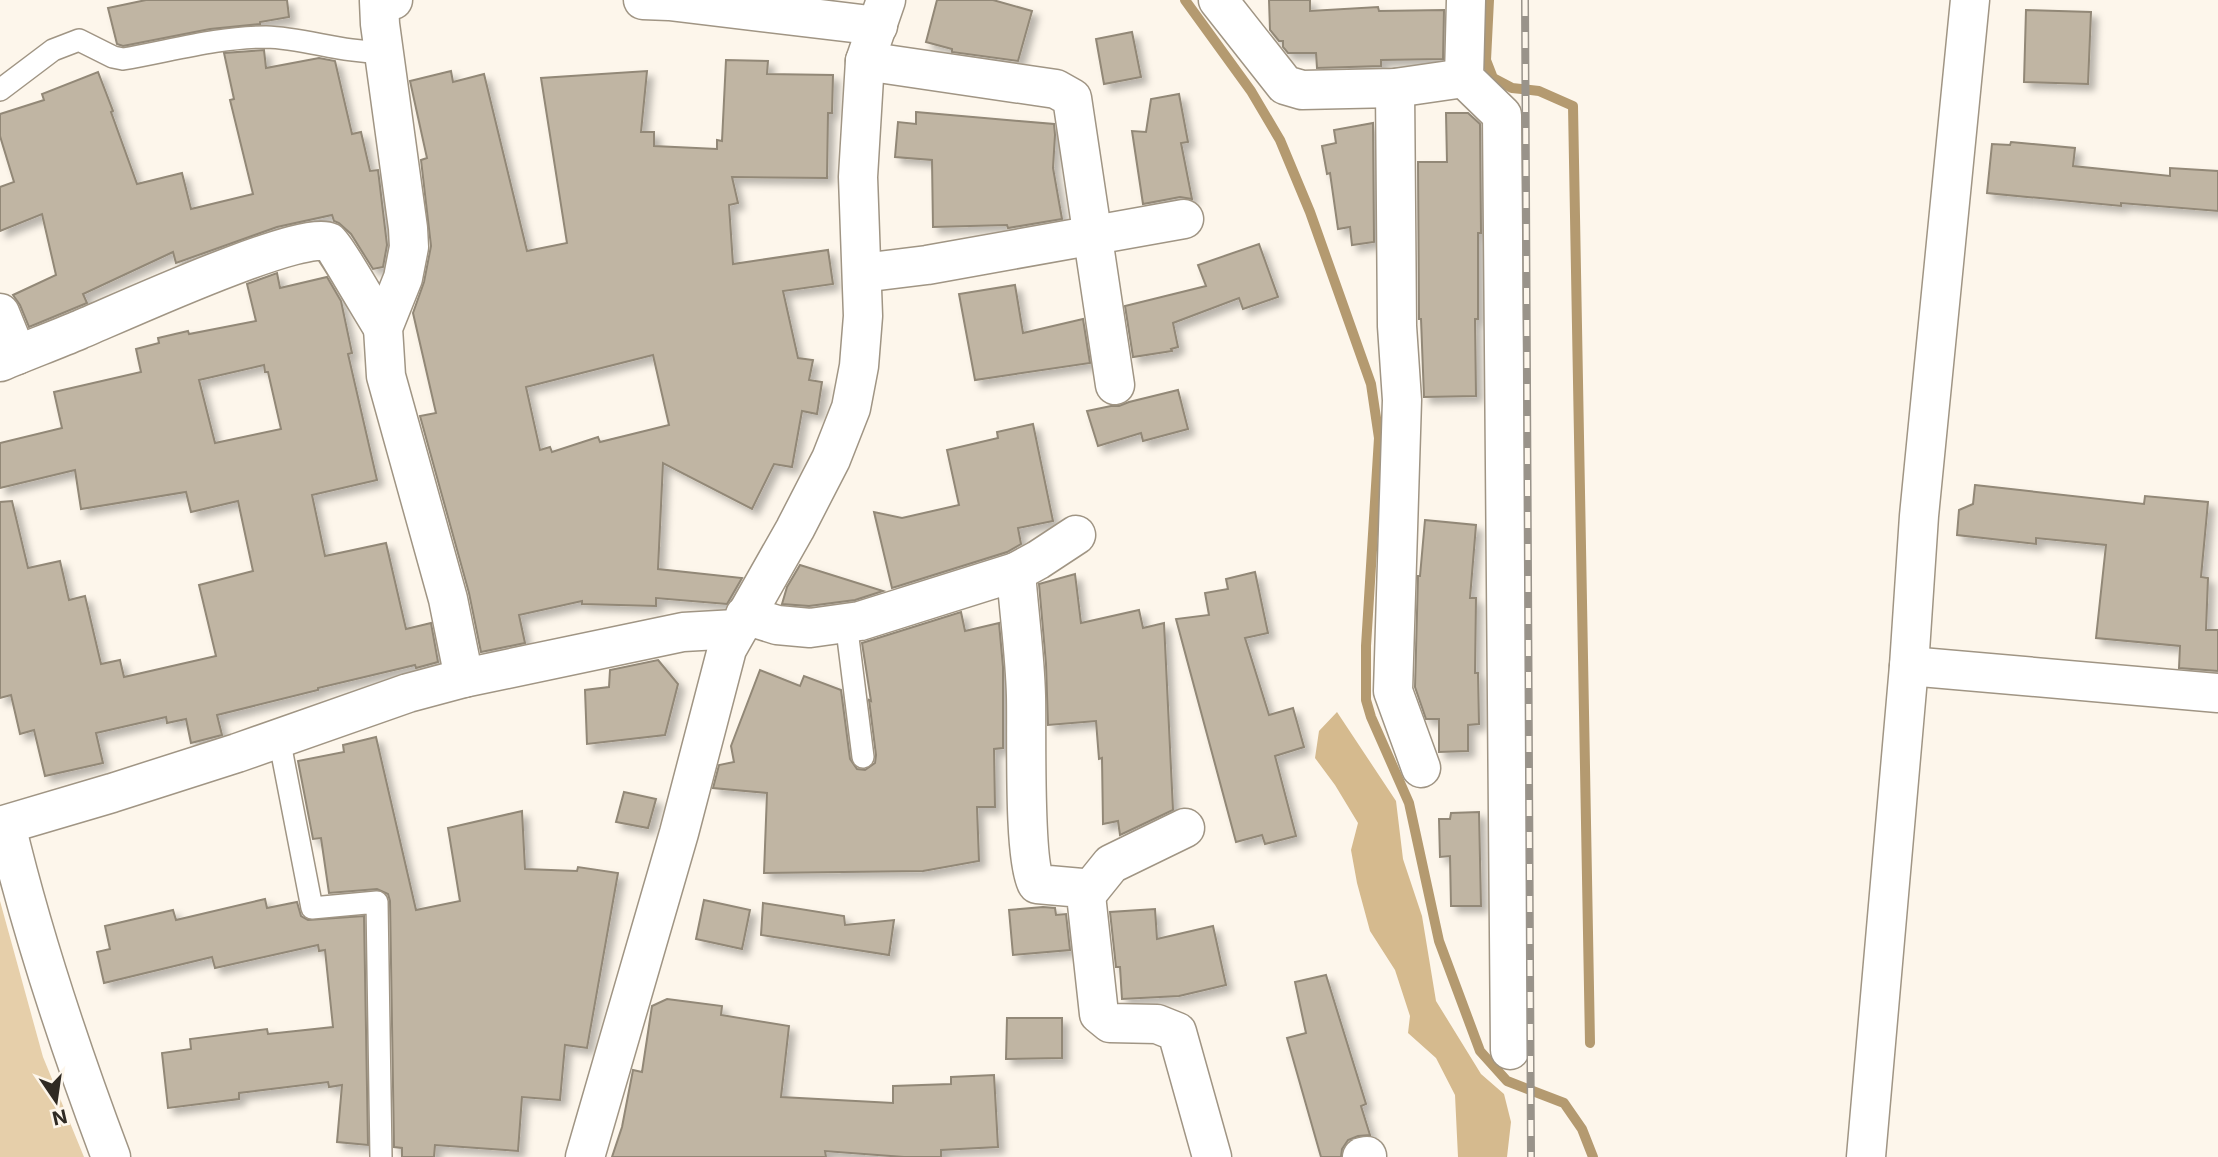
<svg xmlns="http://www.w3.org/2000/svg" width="2218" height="1157" viewBox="0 0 2218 1157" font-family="Inter,sans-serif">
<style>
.green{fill:#e6cfaa}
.forest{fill:#d5ba8e}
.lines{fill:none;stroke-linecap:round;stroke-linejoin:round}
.stream{stroke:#b49a70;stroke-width:10}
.building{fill:#c0b5a3;stroke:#928877;stroke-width:2;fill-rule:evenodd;filter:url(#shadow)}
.lane-casing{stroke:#a09584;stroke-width:24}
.street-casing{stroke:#a09584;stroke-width:41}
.lane{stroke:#fff;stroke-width:21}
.street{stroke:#fff;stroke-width:38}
.rail-casing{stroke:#99938a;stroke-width:8}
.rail{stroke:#fdf6eb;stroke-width:5;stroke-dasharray:16;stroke-linecap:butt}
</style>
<defs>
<filter id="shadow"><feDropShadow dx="6" dy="6" stdDeviation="3.5" flood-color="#0004"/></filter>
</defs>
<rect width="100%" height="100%" fill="#fdf6eb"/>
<path class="green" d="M0,901L43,1057L84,1157H0Z"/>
<path class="forest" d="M1337,712L1396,801L1403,859L1422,916L1436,1001L1481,1074L1504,1094L1511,1122L1507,1157H1458L1455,1095L1436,1058L1408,1033L1410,1016L1395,970L1370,931L1357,883L1351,850L1358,823L1335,785L1315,758L1319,731Z"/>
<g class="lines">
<g class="stream">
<path d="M1185,0L1251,91L1280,140L1310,212L1371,384L1379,438L1366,646V700L1371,717L1409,803L1439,941L1480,1051L1507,1081L1564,1103L1582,1129L1593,1157"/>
<path d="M1489,0L1486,60L1493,78L1512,88L1539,91L1573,106L1590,1043"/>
</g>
</g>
<g class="building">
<path d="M146,0H287L289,17L260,22V24L210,29L123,46L117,44L108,8Z"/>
<path d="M937,0H993L1032,11L1018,61L952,52V49L926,42Z"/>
<path d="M1269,0H1310V11L1378,7L1379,11L1444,10L1443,59L1381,60V66L1317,68L1316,53H1288L1283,47V41H1279L1270,30Z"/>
<path d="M2026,10L2091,12L2088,84L2024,82Z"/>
<path d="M1132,32L1141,77L1104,84L1096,39Z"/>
<path d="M264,50L266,68L319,58L335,61L352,134L361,132L370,171L378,170L387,245L383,267L373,269L351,234L339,223L334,221L332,215L277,227L176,263L173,252L83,294L87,303L29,327L20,305L13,295L56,275L42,214L0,231V187L14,182L0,136V114L44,100L42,94L98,72L113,111L111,112L137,184L182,173L191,209L253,194L230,100L234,99L224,53Z"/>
<path d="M726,60L768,61L767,74L833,75L832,113H828L827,178L732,177L738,203L729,205L733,264L828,250L833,284L783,291L798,358L813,360L809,380L822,382L817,414L802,411L792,467L774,464L752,509L663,463L658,569L742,578L727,604L656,598V606L582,604V601L519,615L525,643L481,652L469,593L420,416L436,413L413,313L424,282L431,246L421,160L427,158L410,81L451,71L453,82L484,74L527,251L567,243L541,78L647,71L641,132H654V146L717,149V140L722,141ZM653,355L669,425L600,442L598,437L552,452L550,447L540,450L526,387Z"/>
<path d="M1179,94L1188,142L1181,143L1192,199L1180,197L1143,204L1132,131L1146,132L1151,99Z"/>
<path d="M916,112L1054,124L1055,135L1053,168L1062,219L1008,228L1007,225L933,227L932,160L895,157L898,122L916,124Z"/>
<path d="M1446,113H1468L1480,124L1481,233H1478V319H1475L1476,396L1424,397L1421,319H1419L1418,162H1447Z"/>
<path d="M1373,123L1374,242L1352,245L1350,227L1338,229L1330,173L1327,174L1322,146L1336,143L1334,130Z"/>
<path d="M2011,142L2075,148L2073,166L2170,176V168L2218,171V211L2121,203V206L1987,193L1992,144L2010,145Z"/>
<path d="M1259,244L1278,297L1243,309L1239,298L1173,323L1178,347L1171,349L1172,351L1133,357L1125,306L1206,286L1198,265Z"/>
<path d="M277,273L280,288L327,277L341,301L352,353L348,354L377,480L312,495L325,556L386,543L406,629L431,623L438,662L416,668L415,665L318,688V690L217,715L222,735L191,743L186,719L167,723L166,717L96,733L103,763L45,776L34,730L20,734L11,695L0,698V502L12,501L28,568L60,561L69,600L85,596L101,664L120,660L124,677L216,656L199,585L253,571L238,501L191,512L186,492L81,509L75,470L0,488V443L62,428L54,392L141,372L136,349L159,343L158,338L188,331L189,334L256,321L247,284ZM264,365L265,372H268L281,429L215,443L199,380Z"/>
<path d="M1015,285L1023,333L1083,319L1090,363L975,380L959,294Z"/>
<path d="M1178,390L1188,429L1143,441L1141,433L1098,446L1087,411L1111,406H1119L1129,402Z"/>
<path d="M1033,424L1053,521L1018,528L1021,544L1007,552L892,588L874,512L902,518L959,505L947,450L998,438L997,432Z"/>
<path d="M1975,485L2144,504L2145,496L2208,502L2201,577L2208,578L2206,630H2218V671L2179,668L2180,646L2096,638L2106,545L2036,538V544L1957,535L1959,510L1973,504Z"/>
<path d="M1425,520L1476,525L1470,598H1476L1475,673H1478L1479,724L1468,725V751L1439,752V719H1426L1415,687L1418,576H1420Z"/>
<path d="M800,565L883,591L855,600L809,606L782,604L787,587Z"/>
<path d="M1255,572L1268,633L1245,638L1269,715L1293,708L1304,747L1275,756L1296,836L1265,844L1262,835L1236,842L1176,619L1209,615L1205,593L1228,589L1226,579Z"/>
<path d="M1075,574L1081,623L1139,610L1143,628L1164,623L1173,810L1120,835L1118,821L1103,824L1102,758L1099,759L1096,721L1048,725L1046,664L1039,584Z"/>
<path d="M961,612L965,631L999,623L1003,667V748L994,749L995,807H977L979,861L923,871L764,873L767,793L713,788L719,765L734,762L731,746L760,670L800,686L804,676L841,690L850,759L857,769L865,770L875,763L876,755L869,700L871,701L862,643Z"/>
<path d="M658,660L678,684L665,735L587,744L585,690L609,687L610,670Z"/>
<path d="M376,737L416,910L460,901L448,828L522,811L525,869L577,871L578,867L618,873L587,1048L565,1045L560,1100L522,1097L518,1151L435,1145L434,1157H402V1148L394,1147L390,901L388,894L377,889L329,893L321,838L313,839L298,761L344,752L343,745Z"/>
<path d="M624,792L656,799L648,828L616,822Z"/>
<path d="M1479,812L1481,906H1451L1450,856L1440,857L1439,819H1450L1451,813Z"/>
<path d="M265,899L267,908L297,902L301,916L308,920L364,916L368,1145L337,1142L342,1085L329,1087L328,1082L239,1093V1099L168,1108L162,1053L191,1049L190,1039L267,1029L268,1034L333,1027L325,950L319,951L318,945L215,968L212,957L104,983L97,952L110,949L105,926L173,910L176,920Z"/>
<path d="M704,900L750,910L742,949L696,939Z"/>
<path d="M763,903L844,916L845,925L894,920L889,955L761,935Z"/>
<path d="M1043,907L1055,908L1056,915L1066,914L1070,950L1013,955L1009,910Z"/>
<path d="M1155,909L1157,939L1213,926L1226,985L1179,996L1122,999L1120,967H1116L1110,912Z"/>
<path d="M1326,975L1366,1104L1361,1106L1370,1135L1358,1136L1348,1140L1342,1149L1341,1157H1321L1287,1038L1306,1033L1295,982Z"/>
<path d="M667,999L722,1006L721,1015L789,1026L781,1097L893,1103V1086L951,1084V1077L994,1075L998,1147L941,1150V1157H904L825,1151L826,1157H612L622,1127L633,1070L642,1072L652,1006Z"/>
<path d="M1007,1018H1062V1058L1006,1059Z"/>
</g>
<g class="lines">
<defs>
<g id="lane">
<path d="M0,90L53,50L79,40L113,57L123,59C170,51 218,37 266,37C305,38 343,53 383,52"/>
<path d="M846,622L863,757"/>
<path d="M279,738L312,908L377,902L381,1157"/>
</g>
<g id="street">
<path d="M393,0L379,1L380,24L408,228L409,247L403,278L383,328L386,376L448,599L464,678"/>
<path d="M643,0L669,1L878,26"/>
<path d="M1218,0L1285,85L1302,90L1395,88L1464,78"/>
<path d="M1466,0L1464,78L1502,115L1510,1050"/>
<path d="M865,61L1056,89L1072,98L1115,385"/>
<path d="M1395,88L1397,326L1402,400L1393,691L1421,768"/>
<path d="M862,273L927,265L1184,219"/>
<path d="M0,313L17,355"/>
<path d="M0,362C26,351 53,341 79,330C115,315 302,229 329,242C335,246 375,316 383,328"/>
<path d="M1016,572L1038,560L1076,535"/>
<path d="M745,615L777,625L810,628L860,621L1016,572C1019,613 1025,655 1026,696C1027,730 1023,863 1037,884L1082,888L1086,895L1099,1014L1110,1023L1157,1024L1177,1032L1212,1157"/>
<path d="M1909,666L2218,693"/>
<path d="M6,825C33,938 70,1048 111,1157"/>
<path d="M0,826L112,793L237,753L408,693L464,678L683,632L736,629"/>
<path d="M1086,895L1111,864L1185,828"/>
<path d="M585,1157L679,833L727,649L795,529L831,459L851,408L859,366L863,316L858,177L865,61L886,0"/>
<path d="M1362,1157L1367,1156"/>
<path d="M1866,1157L1909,666L1919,516L1970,0"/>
</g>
</defs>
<use href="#lane" class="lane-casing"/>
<use href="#street" class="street-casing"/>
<use href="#lane" class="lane"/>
<use href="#street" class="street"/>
<defs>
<path id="rail" d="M1525,0L1531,1157"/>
</defs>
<use href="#rail" class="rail-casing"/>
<use href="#rail" class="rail"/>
</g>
<g transform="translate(56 1101) rotate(167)" stroke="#fdf6eb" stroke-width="5" paint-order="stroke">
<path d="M0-5L12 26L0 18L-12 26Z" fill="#2f2a23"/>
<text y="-10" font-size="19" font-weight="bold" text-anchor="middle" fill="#2f2a23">N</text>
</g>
</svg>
